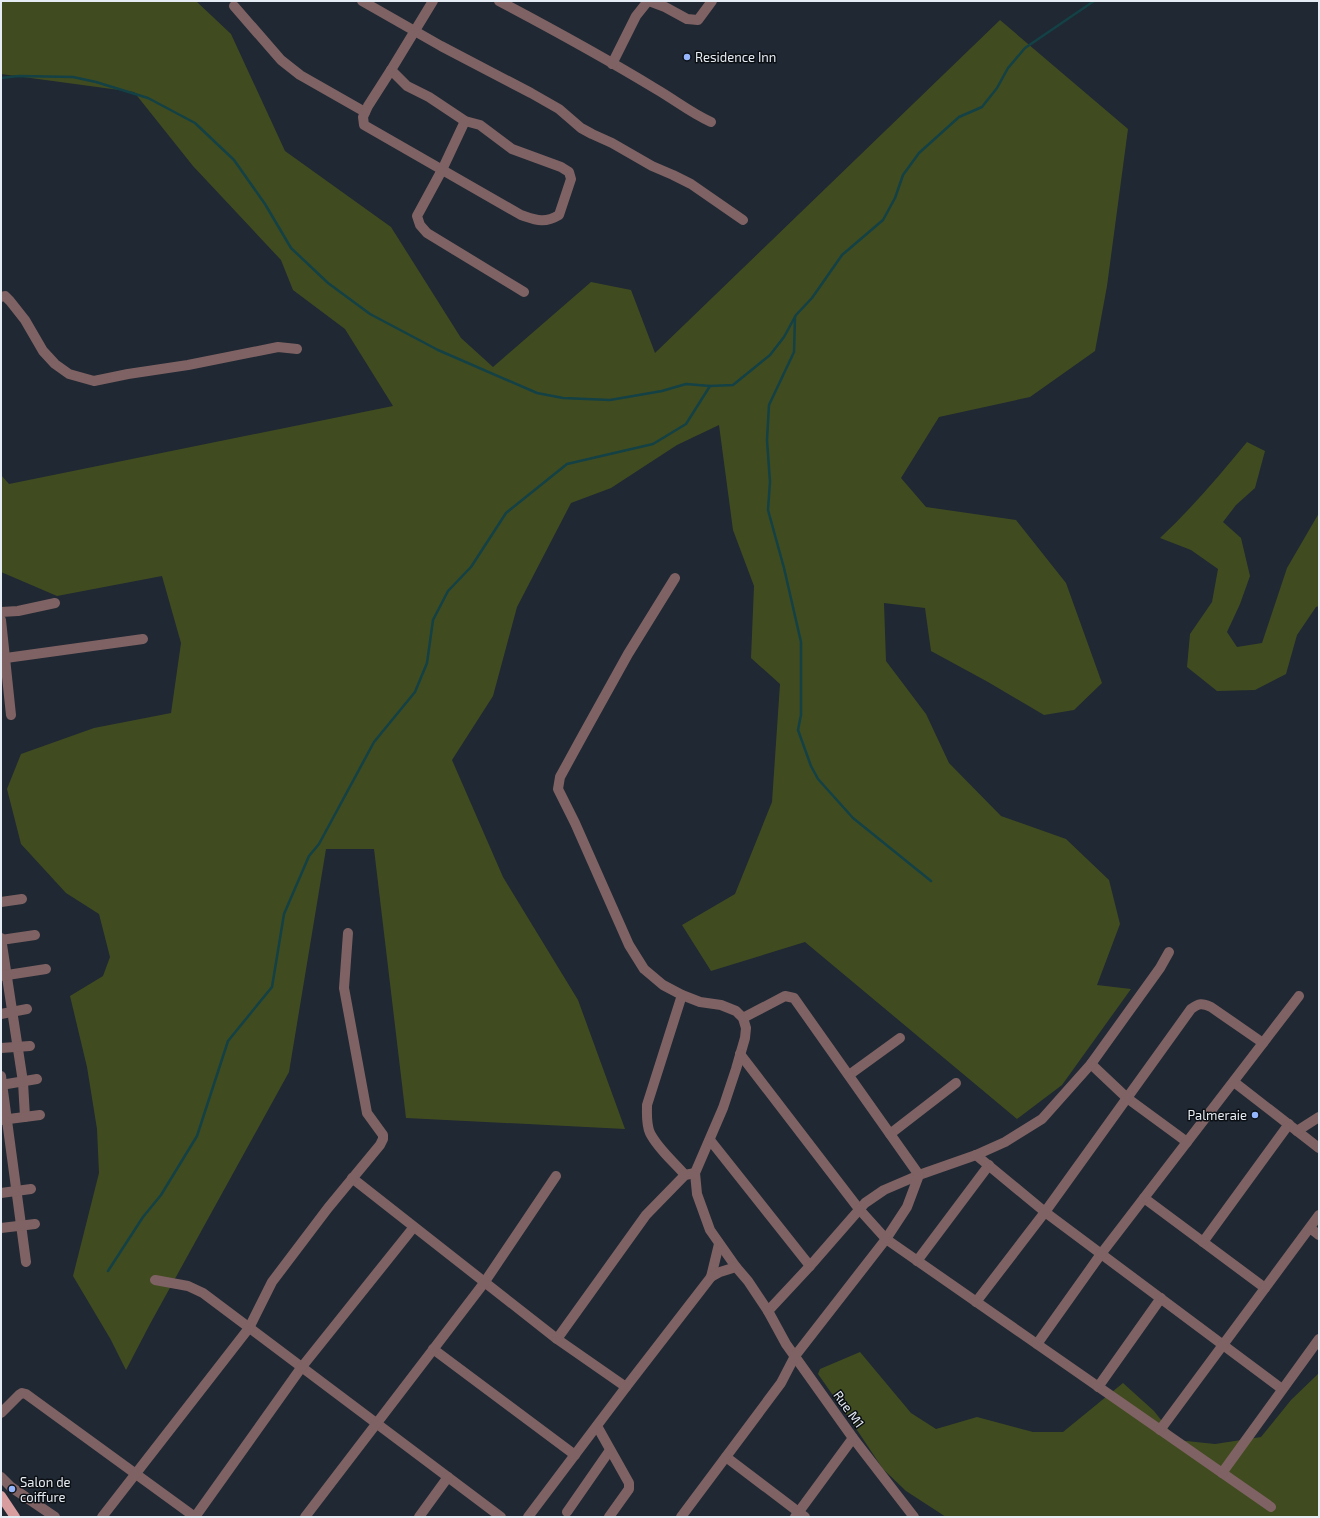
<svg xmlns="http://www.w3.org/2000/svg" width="1320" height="1518" viewBox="0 0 1320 1518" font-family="'Exo 2',sans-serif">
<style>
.green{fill:#414b20}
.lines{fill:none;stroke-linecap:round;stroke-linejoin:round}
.stream{stroke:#134145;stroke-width:2.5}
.minor{stroke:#7f6263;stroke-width:10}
.major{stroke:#d79d9f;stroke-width:10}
.poi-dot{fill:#95b6fd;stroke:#0c1015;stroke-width:1.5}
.labels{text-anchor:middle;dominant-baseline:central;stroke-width:3;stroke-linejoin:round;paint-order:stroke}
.poi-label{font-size:13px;fill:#e6ecf3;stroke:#0c1015;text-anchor:start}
.street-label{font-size:13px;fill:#e6ecf3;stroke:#0c1015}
</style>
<rect width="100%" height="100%" fill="#1f2833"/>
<g class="green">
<path d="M1,1H196L231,34L285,151L391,227L461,338L493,367L591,282L631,290L655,353L1000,20L1128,129L1107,286L1095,351L1030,397L939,417L901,478L926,507L1016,520L1066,583L1102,683L1074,710L1044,715L988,682L931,651L925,608L884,603L886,661L926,714L949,763L1001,816L1066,839L1109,880L1120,924L1097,985L1131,989L1062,1085L1017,1119L805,942L711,971L682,925L735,894L772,802L780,684L751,658L754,586L733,530L719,425L677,445L611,488L571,503L517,607L493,696L452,760L503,877L578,1000L625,1129L406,1118L374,849H326L289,1072L150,1324L126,1370L111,1340L73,1276L99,1173L97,1129L87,1067L70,996L103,976L110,957L99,914L66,893L21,844L7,789L21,754L94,728L171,713L181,643L162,576L57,596L1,572V475L9,484L393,406L345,329L293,290L281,260L193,166L134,92L1,74Z"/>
<path d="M1247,442L1265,451L1255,488L1236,505L1223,522L1241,538L1250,576L1240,604L1227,632L1237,647L1262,643L1287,568L1319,513V606L1316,607L1297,635L1286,674L1255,690L1217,691L1187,667L1190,634L1212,602L1218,569L1191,550L1160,538C1192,508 1219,476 1247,442Z"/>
<path d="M860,1352L911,1413L936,1429L977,1417L1033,1432H1063L1123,1383L1154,1411L1177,1440L1215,1444L1261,1437L1291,1400L1319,1373V1517H946L906,1491L883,1469L851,1421L818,1374L820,1369Z"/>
</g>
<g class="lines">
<g class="stream">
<path d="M1,78L19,76L73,77L96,82L148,98L195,123L234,160L265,204L291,248L328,283L370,314L438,350L537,393L563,398L610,400L662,391L686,384L710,386L733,385L770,355L784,337L796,315L812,298L842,255L883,220L895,198L903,175L919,153L959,117L982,107L997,88L1008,68L1025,48L1094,1"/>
<path d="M795,317L794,352L769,405L767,440L770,482L768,510L784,568L801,642V715L798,730L811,766L818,779L853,818L931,881"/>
<path d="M108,1271L143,1217L161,1195L197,1136L228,1041L272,987L284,914L309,856L319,844L374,742L415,692L427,663L433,620L448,591L471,567L506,513L567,464L653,444L686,424L710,386"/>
</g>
<g class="minor">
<path d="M362,1L441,46L531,93L559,109L581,128L592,134L612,143L652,166L673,175L691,184L743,220"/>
<path d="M499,1C552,29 605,58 656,89C675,100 691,113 711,122"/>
<path d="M649,1L665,7L687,19L698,20L712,1"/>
<path d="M234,6L281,60L300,75L365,112"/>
<path d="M612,64L636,16L648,1"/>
<path d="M391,70L407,86L429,97L465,121L480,125L512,149L561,167L569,172L571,179L559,215C544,224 536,220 521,215L364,125L363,117L368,106Z"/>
<path d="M391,70L433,1"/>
<path d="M465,121L442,170L417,216L420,225L427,233L524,292"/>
<path d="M1,297L5,296L10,301L25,320L43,351L55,364L69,374L94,381L128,374L188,365L278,347L297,349"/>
<path d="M675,578L628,654L583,735L560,777L558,789L575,823L629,945L644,969L663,985L682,995L700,1002L721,1005L736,1011L743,1018L746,1028L745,1038L736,1069L723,1108L695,1173L697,1194L710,1230L736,1267"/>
<path d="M1,612L18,611L55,603"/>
<path d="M1,620L11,715"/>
<path d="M6,658L143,639"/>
<path d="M1,902L22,899"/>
<path d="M1,938L23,1082L25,1117"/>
<path d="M1,940L35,935"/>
<path d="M1,976L46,969"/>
<path d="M682,995L647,1105C647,1115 646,1124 650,1133C658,1149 674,1162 685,1175"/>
<path d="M1,1014L27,1009"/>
<path d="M1,1048L30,1046"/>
<path d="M740,1054L859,1209L886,1239L1271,1507"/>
<path d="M1091,1064L1127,1098L1187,1142"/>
<path d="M849,1075L900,1038"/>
<path d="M1,1076L26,1262"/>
<path d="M1234,1082L1319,1148"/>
<path d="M1,1085L37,1079"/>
<path d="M1,1120L40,1115"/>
<path d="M1297,1131L1319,1117"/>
<path d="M890,1134L956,1083"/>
<path d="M710,1140L810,1266"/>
<path d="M976,1155L1045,1212L1282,1389"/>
<path d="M352,1178L557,1339L626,1387"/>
<path d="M1,1193L31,1189"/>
<path d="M1144,1198L1265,1288"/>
<path d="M1,1228L35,1224"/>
<path d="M1310,1228L1319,1235"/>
<path d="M1203,1242L1289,1124"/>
<path d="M917,1261L989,1165"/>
<path d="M711,1277L719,1244"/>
<path d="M155,1280L188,1286L203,1293L501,1517"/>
<path d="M976,1302L1045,1212L1191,1009C1199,1003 1202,1003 1211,1007L1263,1043"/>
<path d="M768,1311L810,1266L865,1203L884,1190L919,1175L976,1155L1005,1142L1042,1119L1091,1064L1160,968L1169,952"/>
<path d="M557,1339L646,1215L685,1175L695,1173"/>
<path d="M1037,1344L1101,1254L1299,996"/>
<path d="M433,1349L575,1455"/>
<path d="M1098,1387L1161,1298"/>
<path d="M1,1413L19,1395L22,1393L26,1394L195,1517L301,1368L413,1228"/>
<path d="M597,1426L629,1483V1489L609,1517"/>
<path d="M1160,1430L1319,1215"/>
<path d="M726,1457L805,1517"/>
<path d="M1222,1473L1319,1339"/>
<path d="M1,1477L11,1487L55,1517"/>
<path d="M567,1512L610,1450"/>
<path d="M102,1517L249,1328L272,1282L328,1208L380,1145L383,1139V1135L367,1113L344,988L348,933"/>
<path d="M305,1517L484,1283L556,1176"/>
<path d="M419,1517L448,1477"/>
<path d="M528,1517L626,1387L711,1277L720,1272L736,1267L748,1281L768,1311L786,1344L853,1438L914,1517"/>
<path d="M681,1517L781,1383L795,1356L886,1239L907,1207L919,1175L794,998L785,996L743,1018"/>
<path d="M795,1517L853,1438"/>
</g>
<path class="major" d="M1,1496L15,1517"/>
</g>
<g class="poi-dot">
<circle cx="687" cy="57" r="4"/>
<circle cx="1255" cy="1115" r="4"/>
<circle cx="12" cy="1489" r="4"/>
</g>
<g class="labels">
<g class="poi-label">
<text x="695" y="57">Residence Inn</text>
<text x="1247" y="1115" text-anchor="end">Palmeraie</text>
<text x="20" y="1482">Salon de<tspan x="20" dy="15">coiffure</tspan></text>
</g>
<g class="street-label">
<text transform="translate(849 1409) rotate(54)">Rue M1</text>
</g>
</g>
<rect width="1320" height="1518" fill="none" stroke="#e6ecf3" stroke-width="4"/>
</svg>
